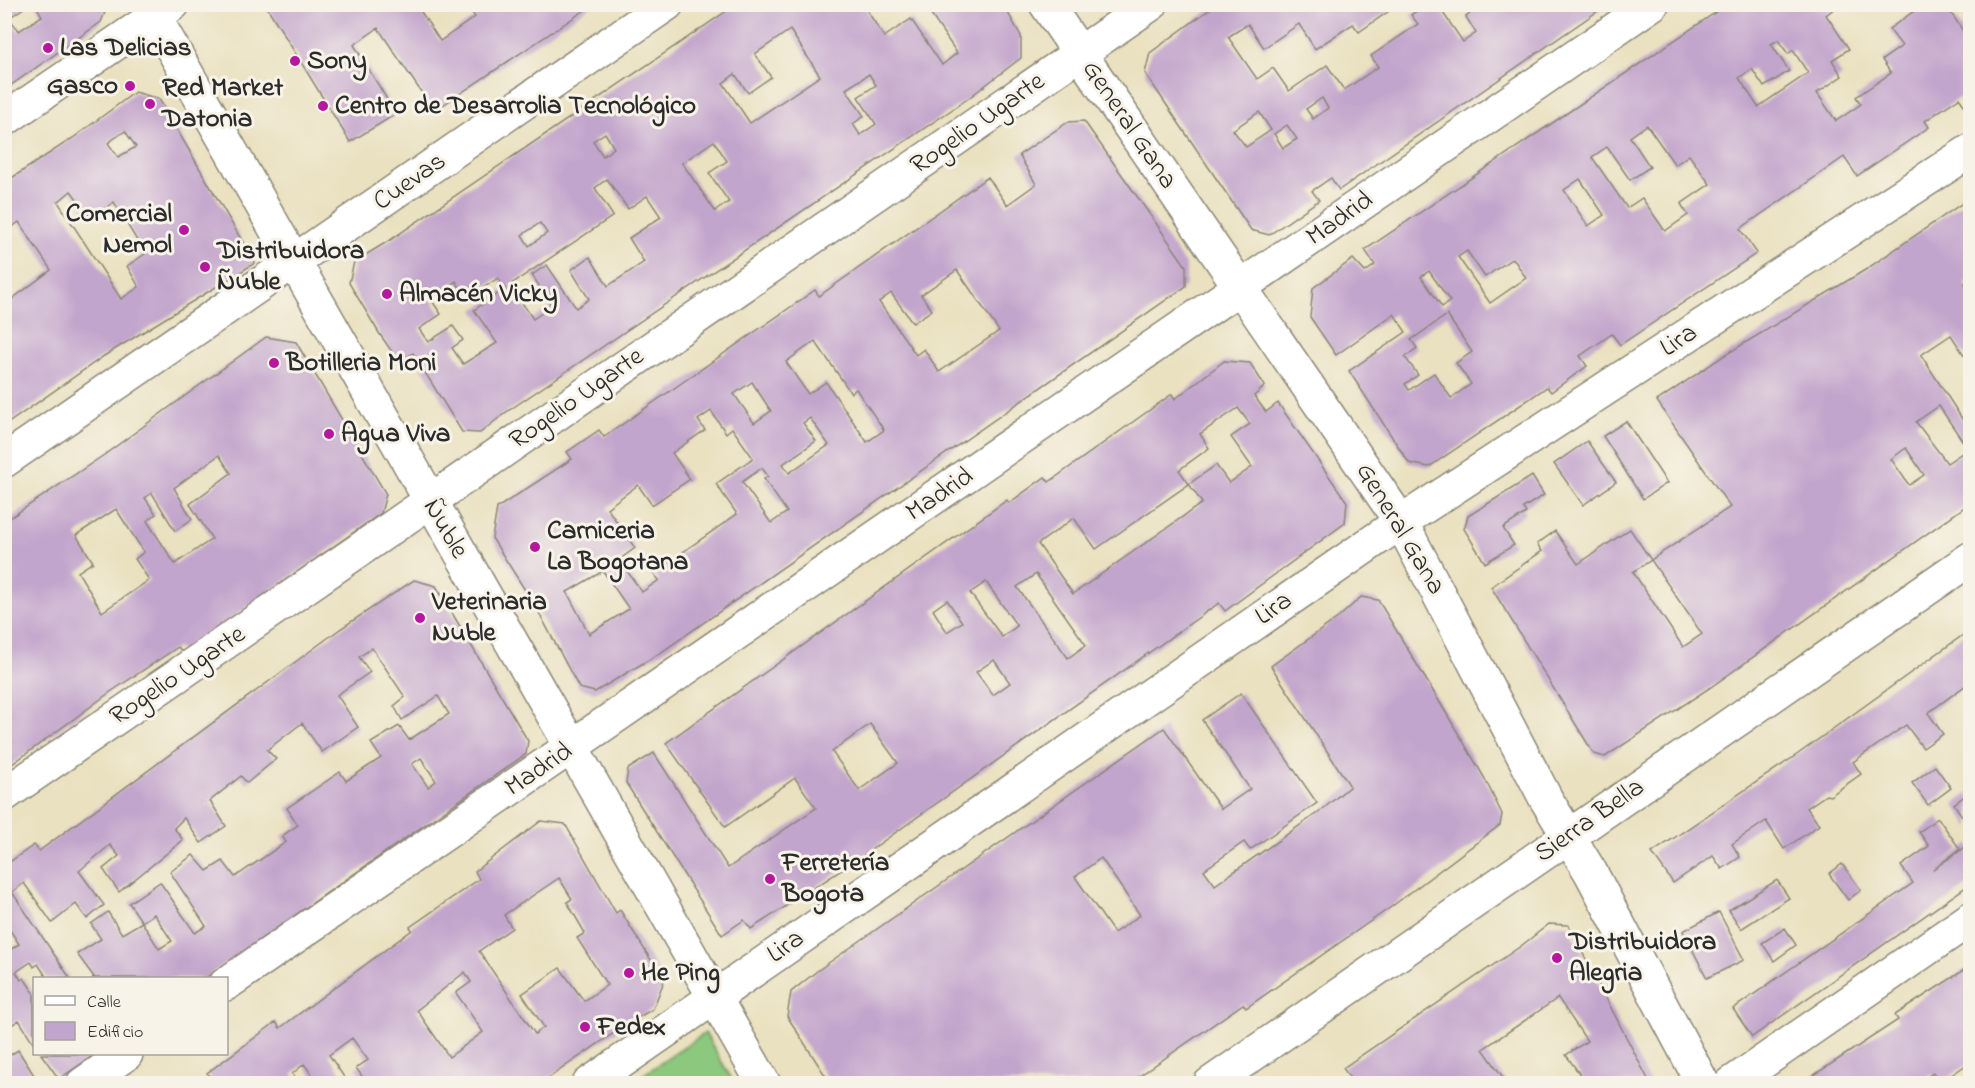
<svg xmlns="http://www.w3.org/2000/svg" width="1975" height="1088" viewBox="0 0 1975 1088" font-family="'Indie Flower',sans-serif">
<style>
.green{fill:#8cc87d;stroke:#5c7a54;stroke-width:1.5}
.building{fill:#c2a5cc;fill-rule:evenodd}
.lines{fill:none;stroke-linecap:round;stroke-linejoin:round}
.minor-casing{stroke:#8a8676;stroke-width:36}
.major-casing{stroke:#8a8676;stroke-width:36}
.minor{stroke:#fff;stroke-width:33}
.major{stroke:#fff;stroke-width:33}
.poi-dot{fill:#b5179e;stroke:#f7f3e8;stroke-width:2}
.labels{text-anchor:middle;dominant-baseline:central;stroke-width:6;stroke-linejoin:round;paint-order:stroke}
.poi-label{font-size:27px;font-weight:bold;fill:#2b2b2b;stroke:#f7f3e8;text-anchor:start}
.street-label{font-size:27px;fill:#2b2b2b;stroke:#f7f3e8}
</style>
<rect width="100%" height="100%" fill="#f7f3e8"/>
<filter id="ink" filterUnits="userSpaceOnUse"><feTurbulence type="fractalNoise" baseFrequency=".0167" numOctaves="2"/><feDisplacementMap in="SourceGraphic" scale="12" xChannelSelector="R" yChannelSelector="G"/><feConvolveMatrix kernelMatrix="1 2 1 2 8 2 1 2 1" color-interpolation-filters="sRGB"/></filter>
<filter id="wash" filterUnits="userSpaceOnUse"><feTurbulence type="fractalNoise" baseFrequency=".008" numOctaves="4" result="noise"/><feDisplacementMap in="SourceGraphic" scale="24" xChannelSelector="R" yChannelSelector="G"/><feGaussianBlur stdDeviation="1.35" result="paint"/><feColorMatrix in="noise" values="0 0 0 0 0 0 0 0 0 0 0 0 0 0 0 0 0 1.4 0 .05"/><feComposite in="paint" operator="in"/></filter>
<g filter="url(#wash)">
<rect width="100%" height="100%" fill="#eae1c0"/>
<path class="green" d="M705,1033L734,1083H631Z"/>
<g id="blocks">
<g class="building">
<path d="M35,4H106L107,7L101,22L4,90V5H28L9,18L19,31L42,16Z"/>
<path d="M265,4H416L440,41L475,17L468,7L472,4H594L434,111L378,28L354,45L396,114L350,142Z"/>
<path d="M737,4H863L884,37L911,19L942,65L957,53L931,15L947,4H1003L1021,36V58L966,100L505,413L480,433L462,432L413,353L399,362L379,333L349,283L354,262L390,240ZM790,30L820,76L750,123L723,83L735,74L748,93L771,77L755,54ZM869,74L876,85L858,97L876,124L860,135L853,124L864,116L846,89ZM605,133L614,148L603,156L593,141ZM714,141L727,161L709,173L729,202L715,211L682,163ZM607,179L628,209L647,196L661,217L629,238L644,262L608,286L590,257L571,270L589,299L576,308L547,265L532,275L552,306L533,319L510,285L613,216L595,188ZM540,223L547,233L529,246L522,235ZM498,278L505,289L474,310L497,343L463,364L452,348L463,340L453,326L428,342L419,329L441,314L430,298L456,281L467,299Z"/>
<path d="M1217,4H1399L1359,32L1353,24L1315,49L1299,24L1264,48L1248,24L1228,37L1257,79L1273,68L1289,91L1327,65L1344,90L1378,67L1371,56L1418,24L1411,15L1426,4H1437L1463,42L1476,33L1466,17L1477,8L1474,4H1491L1494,9L1501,4H1608L1339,190L1331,178L1312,191L1319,200L1269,235L1251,230L1145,73L1150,53ZM1322,98L1328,108L1313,119L1306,109ZM1259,112L1271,130L1246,147L1233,130ZM1287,125L1297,139L1283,148L1274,134Z"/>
<path d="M1728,4H1840L1826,15L1849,49L1832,60L1842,76L1817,93L1836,121L1861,104L1856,97L1891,73L1882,60L1902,46L1889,29L1924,4H1945L1963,31L1970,25V107L1967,109L1959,98L1925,121L1929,127L1857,176L1844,157L1740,229L1757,253L1620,345L1612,334L1580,356L1587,366L1551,392L1547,387L1429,467L1409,463L1349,371L1406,332L1394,314L1336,355L1310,317L1313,288L1353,259L1365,272L1375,265L1365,250ZM1778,40L1788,54L1793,50L1808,73L1758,107L1739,78L1752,69L1764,87L1789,71L1771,44ZM1647,125L1675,165L1689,155L1710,184L1681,204L1688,215L1665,231L1642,198L1627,208L1592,157L1607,147L1630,180L1650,167L1630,137ZM1580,179L1604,215L1588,226L1564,190ZM1467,251L1485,277L1513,258L1526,278L1490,303L1458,257ZM1429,271L1450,301L1442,307L1421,277ZM1447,315L1472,352L1456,363L1471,384L1451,398L1434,373L1409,390L1405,384L1418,375L1405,357L1417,348L1411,340Z"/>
<path d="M135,92L159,99L255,263L104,356L4,426V305L51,270L19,222L4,233V183L73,138ZM125,131L136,147L118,157L108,143ZM71,191L92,219L114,202L145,254L127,266L139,287L121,299L58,202Z"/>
<path d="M1084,121L1186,266V286L660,653L595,692L579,688L537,609L492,538L497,508L572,459L567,452L599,430L604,437L815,290L819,296L988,177L1007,205L1036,184L1019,155L1068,122ZM957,270L999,331L939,372L924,349L916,355L879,302L891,293L913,323L932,310L921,295ZM815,341L851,393L856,389L884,430L867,442L826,382L808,394L786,362ZM752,382L771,411L754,423L734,394ZM711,411L726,433L732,428L753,458L716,484L737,514L653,573L659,580L642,592L619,560L635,548L607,508L638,485L652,505L690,479L672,453L705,430L698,420ZM810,418L829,445L789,473L783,464L816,441L803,423ZM762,468L768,476L764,479L787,512L771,523L742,482ZM603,571L629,609L589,634L567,592Z"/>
<path d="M1970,198V280L1965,283L1970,291V351L1964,355L1951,335L1921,355L1970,431V503L1711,687L1605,757L1594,754L1491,587L1542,551L1537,544L1555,531L1578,564L1630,529L1651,560L1633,572L1683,647L1702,634L1651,560L1730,507L1657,401L1725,355L1865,270ZM1939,406L1968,449L1947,463L1916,422ZM1906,448L1924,475L1909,485L1891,459Z"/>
<path d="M266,337L296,342L386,494L381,513L215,630L182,652L178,647L109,693L4,770V522L104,455ZM219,455L231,473L190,504L212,539L175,564L147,521L156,514L145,498L152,493L175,531L192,519L174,488ZM116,509L144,552L135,559L149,580L102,612L78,572L93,562L76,535Z"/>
<path d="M1224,361L1250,363L1265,386L1254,396L1266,412L1278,403L1347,502L1345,523L1225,611L1219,603L854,862L751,929L744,920L722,935L626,783L628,769L654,753L728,868L816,808L795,778L725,827L666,743L1007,500L1009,503L1045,477L1049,482L1172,394L1175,399ZM1238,408L1250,424L1231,437L1252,467L1229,483L1216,465L1189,484L1202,503L1073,594L1038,544L1074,518L1096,549L1189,484L1179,470L1209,448L1200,434ZM1036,574L1086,645L1068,658L1017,587ZM986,582L1017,626L1002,637L970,593ZM947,600L962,622L947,632L933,610ZM994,660L1010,683L993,695L976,672ZM870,724L898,763L859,790L832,752Z"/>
<path d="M1626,421L1667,483L1643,499L1603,436Z"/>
<path d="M1587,441L1616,482L1583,505L1554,464Z"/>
<path d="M1532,476L1544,495L1523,508L1526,513L1503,528L1514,545L1485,563L1464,529L1468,516Z"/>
<path d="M414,580L436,586L528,741L526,754L205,978H92L94,977L77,954L101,939L91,924L108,912L122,934L142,922L159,949L172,941L154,914L142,922L129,903L160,882L195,933L206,926L170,872L193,855L207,871L223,861L235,877L286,842L282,836L298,825L287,808L340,772L346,781L381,758L371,743L399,726L409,740L449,714L438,696L402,720L394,706L405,697L372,648L359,657L370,672L337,695L358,727L322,752L302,723L267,750L276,759L247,783L241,776L210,801L226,826L201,843L184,818L174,828L183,840L119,892L103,869L119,856L110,845L79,871L104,905L87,919L76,904L52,923L24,883L12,892L70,978H47L38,964L34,967L31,962L16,972L21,980L24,978L34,993V1044L19,1020L6,1029L10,1035L4,1039V965L9,962L5,953L19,944L4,921V866L34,845L39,851L340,629ZM421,758L436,781L428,787L412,764Z"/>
<path d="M1361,597L1378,600L1445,711L1484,777L1502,814L1500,825L1391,907L1246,1008L1243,1004L1129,1083H830L787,1016L791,992L817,971L1164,728L1221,809L1250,789L1202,720L1241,693L1317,803L1250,850L1244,842L1204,870L1215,885L1323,809L1350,786L1271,666L1339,617ZM1101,858L1140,915L1114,933L1075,877Z"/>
<path d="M1970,630V682L1928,713L1943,734L1923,748L1906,725L1853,762L1861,774L1830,796L1826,795L1807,808L1819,825L1784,849L1766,821L1732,844L1740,857L1722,869L1713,856L1673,883L1652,853L1798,754Z"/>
<path d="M1935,766L1951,788L1928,805L1912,783Z"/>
<path d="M1970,792V828L1954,804Z"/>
<path d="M1938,818L1960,849L1932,870L1970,844V884L1752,1037L1733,1009L1913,883L1901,866L1929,846L1919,832Z"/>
<path d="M541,821L565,824L616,913L620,910L664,981L653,1009L630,1022L541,1083H367L356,1068L368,1060L352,1038L329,1055L348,1083H318L304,1064L292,1074L295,1077L286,1083H215L207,1073L276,1022L280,1028L412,930L410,927L479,879L475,871ZM559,878L572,899L567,902L585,933L577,938L607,985L584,1001L560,968L522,994L544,1027L535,1034L479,951L512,928L504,915ZM465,972L471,982L456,993L483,1032L449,1057L417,1010Z"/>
<path d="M1842,864L1861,890L1848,900L1829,874Z"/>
<path d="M1777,880L1789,898L1741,929L1729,910Z"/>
<path d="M1719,912L1744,960L1707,978L1683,931Z"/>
<path d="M1549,924L1568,925L1650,1083H1586L1566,1055L1587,1041L1558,998L1483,1049L1507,1083H1353L1343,1068L1521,946Z"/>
<path d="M1785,928L1796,945L1774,961L1762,943Z"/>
<path d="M1970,966V1072L1966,1065L1940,1083L1933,1073L1917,1083H1802L1898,1020L1895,1015Z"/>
<path d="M18,1050L39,1083H4V1059Z"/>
<path d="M41,1054H95L59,1079Z"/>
</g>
</g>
</g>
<g filter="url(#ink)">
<use href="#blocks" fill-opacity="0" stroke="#8a8676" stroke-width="1.5"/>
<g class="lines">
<defs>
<g id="minor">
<path d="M1046,4L1401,522L1546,799L1591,873L1703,1084"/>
<path d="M4,120L173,4"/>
<path d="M4,461L667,4"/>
<path d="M4,795L1151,4"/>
<path d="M226,984L1652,4"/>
<path d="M83,1084L126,1054"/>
<path d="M589,1084L1401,522L1970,151"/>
<path d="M1731,1084L1970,919"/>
</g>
<g id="major">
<path d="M147,4L764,1084"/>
<path d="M1210,1084L1970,559"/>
</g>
</defs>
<use href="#minor" class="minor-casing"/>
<use href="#major" class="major-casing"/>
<use href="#minor" class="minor"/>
<use href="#major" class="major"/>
</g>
</g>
<g class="poi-dot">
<circle cx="48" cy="48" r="6"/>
<circle cx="295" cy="61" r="6"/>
<circle cx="130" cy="86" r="6"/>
<circle cx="150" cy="104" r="6"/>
<circle cx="323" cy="106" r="6"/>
<circle cx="184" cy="230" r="6"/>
<circle cx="205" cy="267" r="6"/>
<circle cx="387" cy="294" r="6"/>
<circle cx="274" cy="363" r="6"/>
<circle cx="329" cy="434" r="6"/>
<circle cx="535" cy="547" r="6"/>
<circle cx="420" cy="618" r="6"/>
<circle cx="770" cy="879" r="6"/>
<circle cx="1557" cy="958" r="6"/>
<circle cx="629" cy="973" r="6"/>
<circle cx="585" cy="1027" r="6"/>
</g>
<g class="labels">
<g class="poi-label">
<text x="60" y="48">Las Delicias</text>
<text x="307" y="61">Sony</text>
<text x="118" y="86" text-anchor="end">Gasco</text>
<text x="162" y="88">Red Market<tspan x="162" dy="31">Datonia</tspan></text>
<text x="335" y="106">Centro de Desarrolia Tecnológico</text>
<text x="172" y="214" text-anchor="end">Comercial<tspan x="172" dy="31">Nemol</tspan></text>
<text x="217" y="251">Distribuidora<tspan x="217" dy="31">Ñuble</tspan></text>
<text x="399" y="294">Almacén Vicky</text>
<text x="286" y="363">Botilleria Moni</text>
<text x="341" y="434">Agua Viva</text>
<text x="547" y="531">Carniceria<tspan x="547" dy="31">La Bogotana</tspan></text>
<text x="432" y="602">Veterinaria<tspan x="432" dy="31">Nuble</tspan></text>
<text x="782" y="863">Ferretería<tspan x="782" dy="31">Bogota</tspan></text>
<text x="1569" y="942">Distribuidora<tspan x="1569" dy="31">Alegria</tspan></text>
<text x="641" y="973">He Ping</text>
<text x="597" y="1027">Fedex</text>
</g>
<g class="street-label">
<text transform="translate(978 124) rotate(-35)">Rogelio Ugarte</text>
<text transform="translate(1129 125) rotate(56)">General Gana</text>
<text transform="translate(410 182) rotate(-35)">Cuevas</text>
<text transform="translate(1340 219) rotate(-35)">Madrid</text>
<text transform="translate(1679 341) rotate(-33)">Lira</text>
<text transform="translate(577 399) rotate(-35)">Rogelio Ugarte</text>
<text transform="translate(940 495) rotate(-34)">Madrid</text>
<text transform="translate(445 529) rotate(60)">Ñuble</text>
<text transform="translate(1400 529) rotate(59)">General Gana</text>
<text transform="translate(1274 609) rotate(-35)">Lira</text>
<text transform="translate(178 676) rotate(-34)">Rogelio Ugarte</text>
<text transform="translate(539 770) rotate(-34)">Madrid</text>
<text transform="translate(1590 821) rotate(-35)">Sierra Bella</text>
<text transform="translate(786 947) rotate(-35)">Lira</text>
</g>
</g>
<rect width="1975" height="1088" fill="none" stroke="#f7f3e8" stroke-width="24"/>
<rect x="33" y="977" width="195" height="78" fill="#f7f3e8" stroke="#a5a39c" stroke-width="1.5"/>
<rect x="45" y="996" width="30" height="9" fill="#ffffff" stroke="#a5a39c" stroke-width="1.5"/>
<text x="87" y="1007" font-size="18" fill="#2b2b2b">Calle</text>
<rect x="45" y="1022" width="30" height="18" fill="#c2a5cc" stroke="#a5a39c" stroke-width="1.5"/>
<text x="87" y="1037" font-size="18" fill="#2b2b2b">Edificio</text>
</svg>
